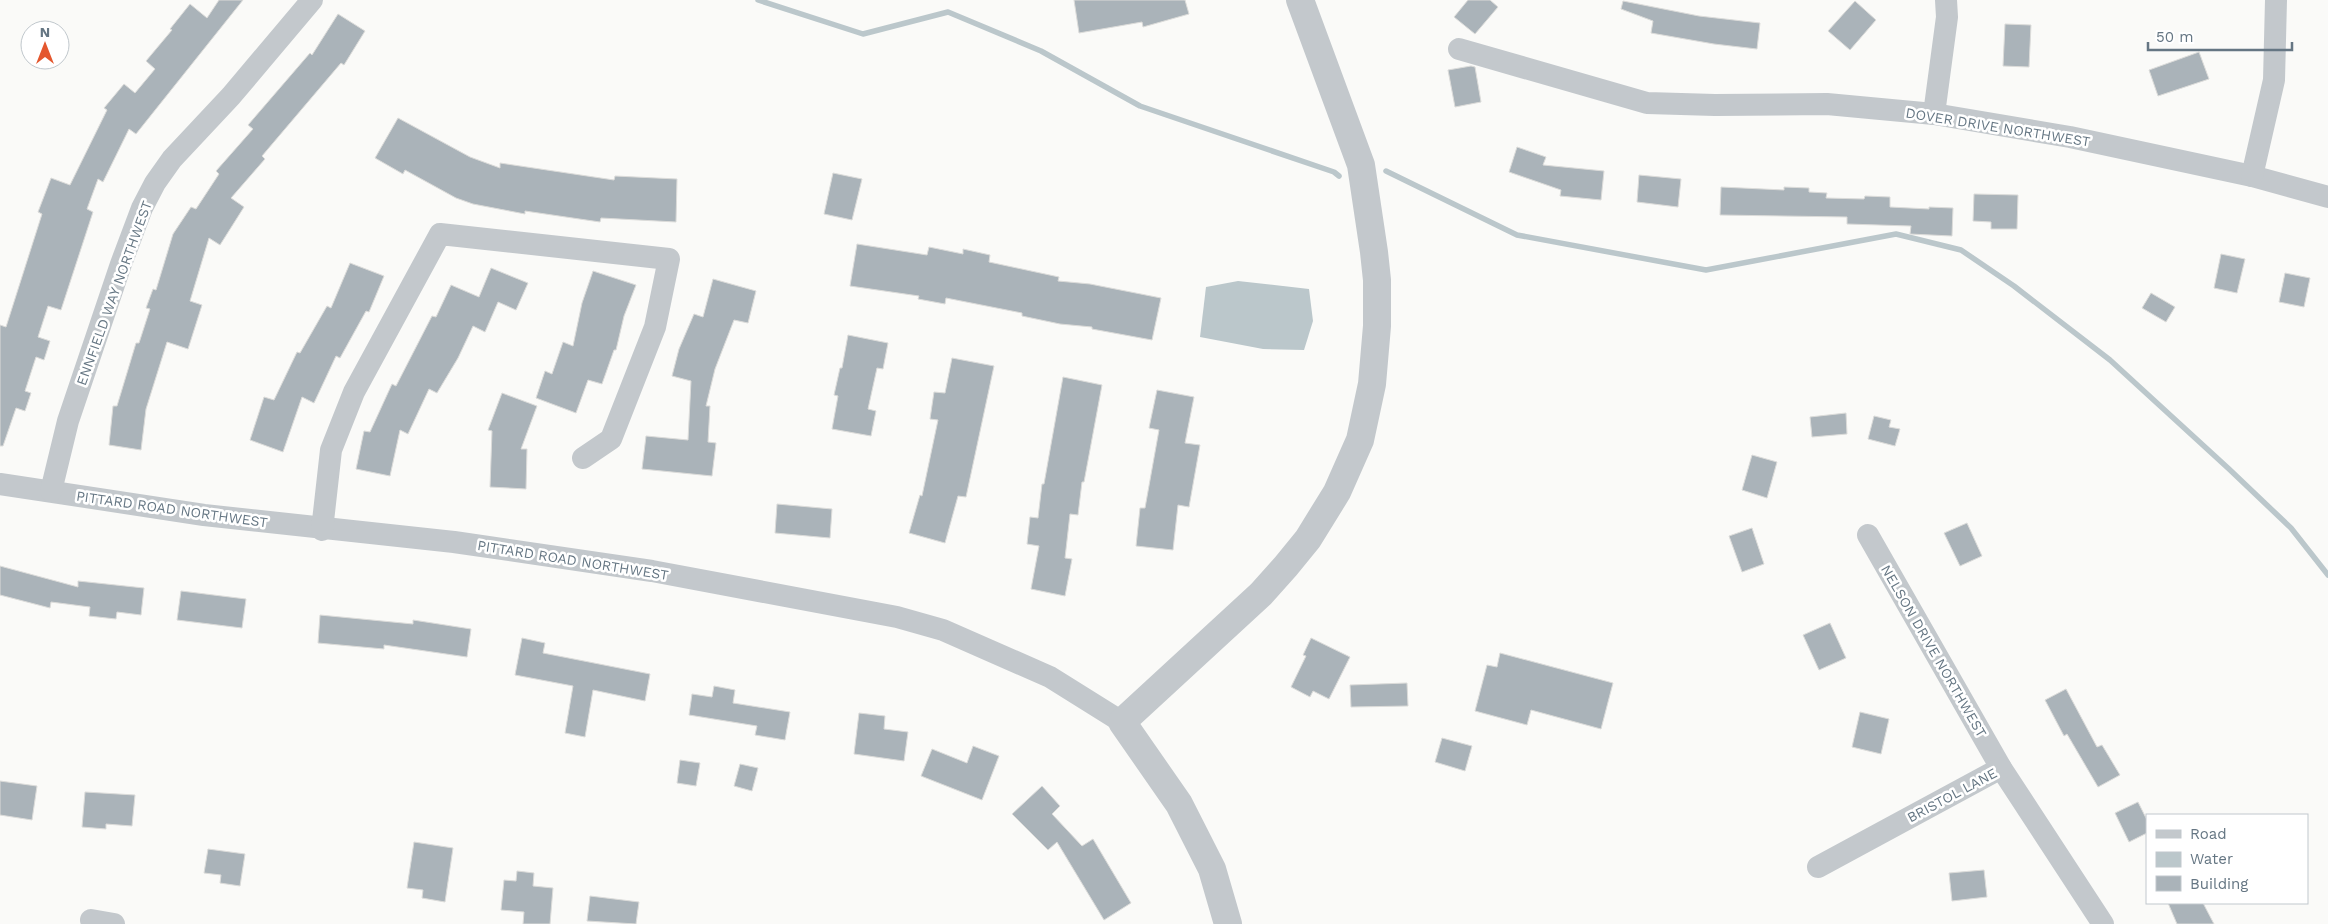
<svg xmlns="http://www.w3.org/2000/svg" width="2328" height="924" viewBox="0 0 2328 924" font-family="'Work Sans',sans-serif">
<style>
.water{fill:#bbc7cb}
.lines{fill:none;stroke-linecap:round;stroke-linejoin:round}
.stream{stroke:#bbc7cb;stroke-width:5.5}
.building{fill:#aab3b9;stroke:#dcdcda}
.minor{stroke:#c3c8cc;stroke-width:22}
.tertiary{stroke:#c3c8cc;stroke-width:28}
.labels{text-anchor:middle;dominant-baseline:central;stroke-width:5;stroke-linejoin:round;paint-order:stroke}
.street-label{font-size:14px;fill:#657683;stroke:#fff}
</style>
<rect width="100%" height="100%" fill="#fafaf8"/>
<path class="water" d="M1238,281L1309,289L1313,321L1304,350L1263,349L1200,337L1206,287Z"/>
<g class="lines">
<g class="stream">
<path d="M758,0L863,34L948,12L1041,51L1140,106L1334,172L1339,176"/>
<path d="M1386,171L1517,235L1706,270L1896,234L1961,250L2014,286L2110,360L2229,469L2291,528L2328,575"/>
</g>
</g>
<g class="building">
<path d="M219,0H243L136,134L129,129L103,182L98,179L87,209L93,212L61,310L48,306L38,337L50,341L44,360L36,357L25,391L31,393L25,411L16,408L3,446H0V325L6,327L42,214L38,212L51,178L70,185L107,110L104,108L124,84L135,93L155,69L146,61L172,30L170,29L190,4L207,18Z"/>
<path d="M1074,0H1185L1189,14L1143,27L1142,22L1079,33Z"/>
<path d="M1468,0H1490L1498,7L1475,34L1454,17Z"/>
<path d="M1623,1L1699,16L1760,23L1757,49L1714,44L1651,33L1653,21L1621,9Z"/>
<path d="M1855,1L1876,20L1850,50L1828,31Z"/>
<path d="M338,14L365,31L344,65L341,63L262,156L265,159L231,198L244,207L220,245L209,238L190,301L202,305L188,349L167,342L146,409L141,450L109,445L113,406H117L136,343H139L150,309L146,308L153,289L156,290L173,234L191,207L196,209L219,174L216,171L253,129L248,125L310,53L312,55Z"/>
<path d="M2005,24L2031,25L2029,67L2003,66Z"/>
<path d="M2199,52L2209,79L2158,96L2149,70Z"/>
<path d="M1471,66L1475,67L1481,102L1455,107L1448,70Z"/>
<path d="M398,118L470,157L500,168V163L614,180L615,176L677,179L676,222L601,218L600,222L525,211V214L473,204L456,198L405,170L403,174L375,158Z"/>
<path d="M1517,147L1546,157L1543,165L1604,171L1601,200L1560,196L1561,190L1509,172Z"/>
<path d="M833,173L862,179L852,220L824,214Z"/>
<path d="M1639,175L1681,179L1678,207L1637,202Z"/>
<path d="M1721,187L1784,190V187L1809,188V192L1827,193L1826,198L1864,199L1865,196L1890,197V207L1929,209V207L1953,208L1952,236L1910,234L1911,226L1847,224V217L1720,215Z"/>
<path d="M1974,194L2018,195L2017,229H1991V222L1973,221Z"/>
<path d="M857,244L927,255L929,247L963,254V249L990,255L989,262L1059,277L1058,281L1090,284L1161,298L1152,340L1092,329V327L1060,324L1022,316V313L946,298L945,304L918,299L919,296L850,286Z"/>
<path d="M2221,254L2245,259L2237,293L2214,288Z"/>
<path d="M350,263L384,276L369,312L366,311L340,358L336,356L314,403L302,397L283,452L250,440L264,397L274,400L297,352L300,353L327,306L331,308Z"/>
<path d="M491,268L528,283L516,310L498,302L485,332L473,326L458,358L437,393L429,389L408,434L400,430L390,476L356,469L364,431L370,432L392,384L396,386L432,316L436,317L451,285L479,297Z"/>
<path d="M593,271L636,285L624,316L616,350H614L602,384L588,380L576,413L536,398L545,371L552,374L563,342L573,346L582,303Z"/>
<path d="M2285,273L2310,278L2304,307L2279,302Z"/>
<path d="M713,279L756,291L748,323L734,320L715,369L706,406H710L708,442L716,443L712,476L642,469L646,436L688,440L691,381L672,376L679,349L694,314L703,317Z"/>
<path d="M2151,293L2175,307L2166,322L2142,308Z"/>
<path d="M848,335L888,343L883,369L877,368L868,409L876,411L871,436L832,429L838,396L834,395L840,368H842Z"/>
<path d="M952,358L994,366L966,497L958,496L945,543L909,533L920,495L922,496L938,420L930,419L934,392L945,393Z"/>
<path d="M1063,377L1102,385L1084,482H1082L1078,515L1070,514L1065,558L1072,559L1065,596L1031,589L1039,546L1027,544L1030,517L1038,518L1042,484H1044Z"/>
<path d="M1157,390L1194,397L1185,443L1200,445L1189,507L1178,505L1173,550L1136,546L1140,508H1145L1159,430L1149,428Z"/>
<path d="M502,393L537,406L521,449H527L526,489L490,487L492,431L488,430Z"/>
<path d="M1846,413L1847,434L1812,437L1810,417Z"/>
<path d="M1874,416L1891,420L1889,427L1900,429L1895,446L1868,439Z"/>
<path d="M1752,455L1777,462L1767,498L1742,490Z"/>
<path d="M777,504L832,509L830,538L775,533Z"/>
<path d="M1967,523L1982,556L1960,566L1944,533Z"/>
<path d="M1752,528L1764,564L1742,572L1729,536Z"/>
<path d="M0,566L78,587V581L144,588L141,615L117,612L116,619L89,616L90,607L51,602L50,608L0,595Z"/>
<path d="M181,591L246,599L242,628L177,620Z"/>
<path d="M320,615L413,624V620L471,629L467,657L384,645V649L318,643Z"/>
<path d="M1830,623L1846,658L1819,670L1803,635Z"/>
<path d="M522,638L545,643L543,653L650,674L645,701L593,690L585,737L565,733L573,686L515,675Z"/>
<path d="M1311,638L1350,657L1329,699L1313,691L1310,697L1291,687L1306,656L1303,655Z"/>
<path d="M1500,653L1613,683L1601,729L1531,710L1527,725L1475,711L1487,665L1497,667Z"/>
<path d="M1407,683L1408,706L1351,707L1350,685Z"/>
<path d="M714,686L735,690L733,703L790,712L785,740L755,735L757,726L689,715L692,694L712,697Z"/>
<path d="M2066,689L2097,747L2102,745L2120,775L2098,787L2067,734L2064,736L2045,700Z"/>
<path d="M1860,712L1889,719L1881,754L1852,747Z"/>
<path d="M859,713L885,716L884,729L908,732L904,761L854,754Z"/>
<path d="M1442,738L1472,746L1465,771L1435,762Z"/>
<path d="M973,746L999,756L982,800L921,776L932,749L967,763Z"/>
<path d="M680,760L700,763L696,786L677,783Z"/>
<path d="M740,764L758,768L752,791L734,786Z"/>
<path d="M0,781L37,786L32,820L0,815Z"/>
<path d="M1042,786L1060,806L1052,814L1082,846L1093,839L1131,903L1104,920L1057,842L1048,850L1012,814Z"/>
<path d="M85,792L135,795L132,826L106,824V829L82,827Z"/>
<path d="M2138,802L2147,820V833L2129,842L2115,813Z"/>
<path d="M414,842L453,848L445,902L422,898L423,890L407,888Z"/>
<path d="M208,849L245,854L240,886L220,883L221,875L204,873Z"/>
<path d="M1984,870L1987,897L1952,901L1949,873Z"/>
<path d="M517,871L534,873L533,886L553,888L550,924H523L524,912L501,910L504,880L516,881Z"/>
<path d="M590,896L639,902L636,924L587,921Z"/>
<path d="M2168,903H2203L2214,924H2177Z"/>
</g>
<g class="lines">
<g class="minor">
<path d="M1459,49L1647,103L1715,105L1827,104L1934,114L2070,137L2252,176L2328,197"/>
<path d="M1934,114L1947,17L1946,0"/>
<path d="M2252,176L2274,80L2276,0"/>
<path d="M0,484L204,515L454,542L652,571L897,617L943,630L1050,677L1122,722"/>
<path d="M51,491L68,421L121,264L142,208L155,183L172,159L231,96L312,0"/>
<path d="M322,530L331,450L354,392L440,234L669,259L655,327L611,439L583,458"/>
<path d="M1868,535L2001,768L2103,924"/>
<path d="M1818,867L2001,768"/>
<path d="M91,920L114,924"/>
</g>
<path class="tertiary" d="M1228,924L1212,869L1179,804L1122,722L1261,594L1286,566L1308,539L1337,492L1360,440L1372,384L1377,326V280L1374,252L1361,165L1300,0"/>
</g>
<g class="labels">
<g class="street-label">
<text transform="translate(1998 127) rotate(9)">DOVER DRIVE NORTHWEST</text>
<text transform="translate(114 293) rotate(-70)">ENNFIELD WAY NORTHWEST</text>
<text transform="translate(172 509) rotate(8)">PITTARD ROAD NORTHWEST</text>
<text transform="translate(573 560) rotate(9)">PITTARD ROAD NORTHWEST</text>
<text transform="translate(1934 651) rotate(60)">NELSON DRIVE NORTHWEST</text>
<text transform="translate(1952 795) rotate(-28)">BRISTOL LANE</text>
</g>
</g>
<rect x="2146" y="814" width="162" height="90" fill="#ffffff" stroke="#c1c8cd"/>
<rect x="2156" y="830" width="25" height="8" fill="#c3c8cc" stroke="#c1c8cd"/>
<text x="2190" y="839" font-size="15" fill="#657683">Road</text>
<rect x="2156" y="852" width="25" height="15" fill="#bbc7cb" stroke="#c1c8cd"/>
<text x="2190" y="864" font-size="15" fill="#657683">Water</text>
<rect x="2156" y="876" width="25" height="15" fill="#aab3b9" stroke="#c1c8cd"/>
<text x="2190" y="889" font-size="15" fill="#657683">Building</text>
<g transform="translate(45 45)"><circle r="24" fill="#ffffff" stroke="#c1c8cd"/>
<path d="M0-4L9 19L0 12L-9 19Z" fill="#e4572e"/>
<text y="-8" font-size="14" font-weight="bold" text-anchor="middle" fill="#657683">N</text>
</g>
<path d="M2148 42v8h144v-8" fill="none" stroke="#657683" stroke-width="2.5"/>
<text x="2156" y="42" font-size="15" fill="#657683" stroke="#ffffff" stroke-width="4" paint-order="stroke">50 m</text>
</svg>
